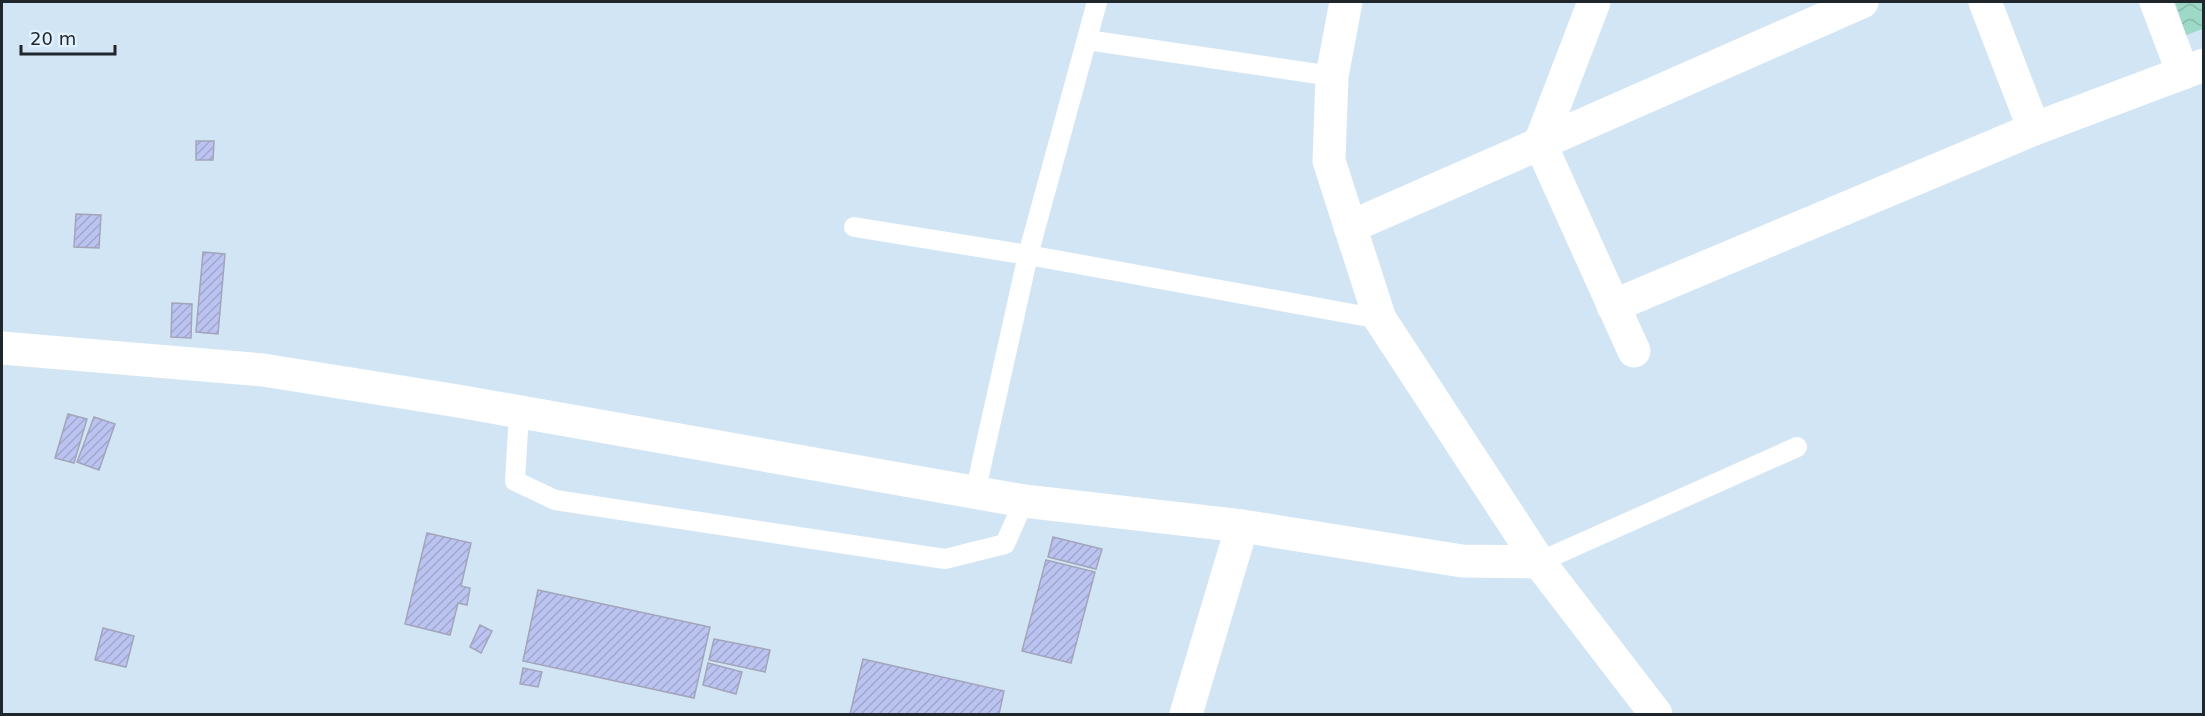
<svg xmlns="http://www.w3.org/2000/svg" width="2205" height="716" viewBox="0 0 2205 716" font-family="'DejaVu Sans',sans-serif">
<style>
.water{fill:url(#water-waves)}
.building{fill:url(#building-hatch);stroke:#a2a5ba;stroke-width:1.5}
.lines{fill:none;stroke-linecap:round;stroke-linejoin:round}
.service{stroke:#fff;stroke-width:20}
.minor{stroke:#fff;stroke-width:33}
</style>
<defs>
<pattern id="water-waves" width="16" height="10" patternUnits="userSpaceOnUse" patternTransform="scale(1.5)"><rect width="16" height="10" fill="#9ed9c8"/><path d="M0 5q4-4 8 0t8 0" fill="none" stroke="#88baac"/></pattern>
<pattern id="building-hatch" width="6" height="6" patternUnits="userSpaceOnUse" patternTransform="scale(1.5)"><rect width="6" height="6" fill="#bbc3f0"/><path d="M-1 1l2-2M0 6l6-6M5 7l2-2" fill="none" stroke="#a0a7ce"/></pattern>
</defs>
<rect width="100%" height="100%" fill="#d2e5f5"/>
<path class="water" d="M2175,2H2203V29L2186,35Z"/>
<g class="building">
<path d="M196,141H214L213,160H196Z"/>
<path d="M76,214L101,215L99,248L74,247Z"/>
<path d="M203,252L225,254L218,334L196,332Z"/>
<path d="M172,303L192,304L191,338L171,337Z"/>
<path d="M68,414L87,419L74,463L55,458Z"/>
<path d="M94,417L115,424L99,470L77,462Z"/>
<path d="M427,533L471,543L461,586L470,588L467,605L458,603L450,635L405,624Z"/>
<path d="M1053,537L1102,549L1096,569L1048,557Z"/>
<path d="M1046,560L1095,572L1071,663L1022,651Z"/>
<path d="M538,590L710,627L694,698L523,661Z"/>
<path d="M480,625L492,631L481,653L470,647Z"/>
<path d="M103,628L134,636L126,667L95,660Z"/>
<path d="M714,639L770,650L765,672L709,660Z"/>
<path d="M863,659L1004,691L999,714H850Z"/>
<path d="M708,663L742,672L736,694L703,685Z"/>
<path d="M523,668L542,672L538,687L520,684Z"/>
</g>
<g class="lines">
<g class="service">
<path d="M1087,40L1332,76"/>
<path d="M854,227L1028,255L1380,319"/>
<path d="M519,413L515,481L555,500L945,559L1005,544L1024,501"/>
<path d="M975,493L1028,255L1097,2"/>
<path d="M1539,562L1797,447"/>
</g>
<g class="minor">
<path d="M1346,2L1332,76L1329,161L1380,319L1539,562L1656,714"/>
<path d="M1594,2L1540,143L1634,351"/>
<path d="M1985,2L2034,129"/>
<path d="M2156,2L2183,73"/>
<path d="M1350,227L1862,2"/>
<path d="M1613,306L2034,129L2204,65"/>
<path d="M2,348L263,370L458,401L1024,501L1242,526L1462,561L1539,562"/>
<path d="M1186,714L1242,526"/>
</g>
</g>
<rect width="2205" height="716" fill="none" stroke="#1f262c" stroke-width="6"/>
<path d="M21 45v9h94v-9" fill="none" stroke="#1f262c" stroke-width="3"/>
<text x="30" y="45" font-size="18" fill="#1f262c" stroke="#e3f2ff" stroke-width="4.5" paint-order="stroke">20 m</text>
</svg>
